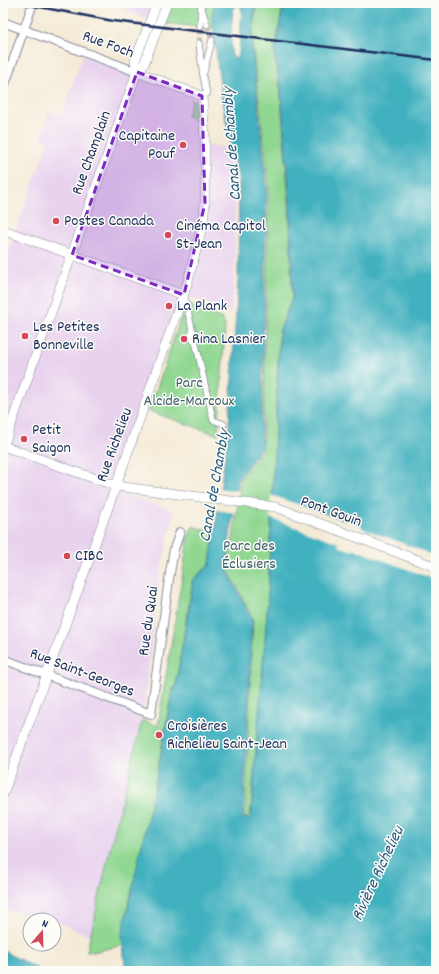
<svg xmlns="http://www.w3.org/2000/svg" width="439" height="974" viewBox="0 0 439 974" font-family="Dekko,sans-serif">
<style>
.built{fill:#e8d2ee}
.green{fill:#90d791;stroke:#568378}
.water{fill:#43b1bf;stroke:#2f708e;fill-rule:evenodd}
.pier{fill:#f4ead5}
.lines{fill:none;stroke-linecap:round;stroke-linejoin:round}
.pedestrian-tunnel{stroke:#c9c5bd;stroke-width:5.5;stroke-dasharray:5.5 3;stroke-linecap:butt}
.pedestrian-casing{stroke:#888c9a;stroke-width:7}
.minor-casing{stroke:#888c9a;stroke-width:10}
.tertiary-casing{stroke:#888c9a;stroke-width:10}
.pedestrian{stroke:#fff;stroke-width:5.5}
.minor{stroke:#fff;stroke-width:8}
.tertiary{stroke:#fff;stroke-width:9}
.rail{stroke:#1b2f5e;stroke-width:2.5}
.marked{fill:#7b2cbf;fill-opacity:0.2;stroke:#7b2cbf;stroke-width:3;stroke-dasharray:8 5;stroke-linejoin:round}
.poi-dot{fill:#d1495b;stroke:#fdfcf7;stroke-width:1.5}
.labels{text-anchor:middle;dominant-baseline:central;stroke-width:3;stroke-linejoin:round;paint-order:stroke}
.street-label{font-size:16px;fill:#1b2f5e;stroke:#fdfcf7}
.poi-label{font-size:16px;fill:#1b2f5e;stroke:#fdfcf7;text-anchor:start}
.park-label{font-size:16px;fill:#3e616d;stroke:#fdfcf7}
.water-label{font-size:17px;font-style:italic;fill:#295c80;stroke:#fdfcf7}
</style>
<rect width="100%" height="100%" fill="#fdfcf7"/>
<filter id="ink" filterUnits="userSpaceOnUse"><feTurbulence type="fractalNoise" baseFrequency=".025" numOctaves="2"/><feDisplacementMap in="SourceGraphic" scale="8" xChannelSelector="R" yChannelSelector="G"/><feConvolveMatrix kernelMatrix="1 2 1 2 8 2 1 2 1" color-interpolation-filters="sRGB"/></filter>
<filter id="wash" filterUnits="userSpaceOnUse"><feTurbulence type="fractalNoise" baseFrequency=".012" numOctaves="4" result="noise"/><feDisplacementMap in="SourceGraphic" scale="16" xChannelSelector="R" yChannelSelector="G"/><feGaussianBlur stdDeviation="0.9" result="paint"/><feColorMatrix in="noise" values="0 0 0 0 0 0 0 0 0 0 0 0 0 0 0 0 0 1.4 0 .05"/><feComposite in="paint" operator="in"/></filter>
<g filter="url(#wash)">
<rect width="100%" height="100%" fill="#f4ead5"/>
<g class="built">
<path d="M112,3H152L146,19Z"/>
<path d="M84,52L194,93L187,116L200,121L202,145L226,147L236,181L234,280L231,313L184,295L116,486L121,493L174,511L160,573L144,708L90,936L54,920L3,909V266L48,142L41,139L49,112L61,117Z"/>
</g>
<g class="green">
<path d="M169,3H214L212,28L161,23Z"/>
<path d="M263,3H283L274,55L280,88L289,203L292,297L279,331L267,614L250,818H245L253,619L229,571V549L233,539L241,478L262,450L263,436L269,187L252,41L256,9Z"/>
<path d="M192,99L198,103L200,121L187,116Z"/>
<path d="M186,303L222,319L225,326L218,435L149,411Z"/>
<path d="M193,526L214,533L210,564L191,581L192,584L175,689H172L153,795L122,935L123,945L93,952L87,951L110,849L142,720L158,726L189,534Z"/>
</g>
<g class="water">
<path d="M214,3H261L255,9L251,41L267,188L261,448L239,478L228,549V572L252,620L243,818L251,819L267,614L280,331L293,297L290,202L281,87L275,54L284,3H436V971H123L125,966L122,935L158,771L173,689L175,690L193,584L192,581L210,565L229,425L238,281L239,182L222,101L212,18ZM238,3L242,10L239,53L235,59L231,53V31L233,10Z"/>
<path d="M3,951L38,969L37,971H3Z"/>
</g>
<g class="pier">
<path d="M218,488L239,491L236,513L215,510Z"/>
<path d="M271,495L347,522L348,520L362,526V528L436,556V580L354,549L353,551L338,546L339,543L270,518Z"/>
</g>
</g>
<g filter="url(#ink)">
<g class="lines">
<g class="pedestrian-tunnel">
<path d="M207,25L212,40"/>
<path d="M199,43L200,27"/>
</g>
<defs>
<g id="pedestrian">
<path d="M202,9L207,25"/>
<path d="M200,27L201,3"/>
<path d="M199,43L203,76L207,94"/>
<path d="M204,72L212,40"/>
<path d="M184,295L193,333"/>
<circle cx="194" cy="336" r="3.5"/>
<path d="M195,340L213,420L224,424"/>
</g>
<g id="minor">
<path d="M3,22L137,72"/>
<path d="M3,90L33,3"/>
<path d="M3,659L151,714L169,579L174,549L180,532"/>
</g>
<g id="tertiary">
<path d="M137,72L135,61L157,3"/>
<path d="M3,230L184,295"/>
<path d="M3,446L116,486L276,507L436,567"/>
<path d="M3,447L137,72L144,64L167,3"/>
<path d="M3,794L116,486L188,281L203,223L205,203V137L202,96L137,72"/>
</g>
</defs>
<use href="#pedestrian" class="pedestrian-casing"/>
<use href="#minor" class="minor-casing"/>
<use href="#tertiary" class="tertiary-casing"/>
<use href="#pedestrian" class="pedestrian"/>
<use href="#minor" class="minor"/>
<use href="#tertiary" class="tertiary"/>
<path class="rail" d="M19,3L113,21L436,60"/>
</g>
</g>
<path class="marked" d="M137,72L202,96L205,203L184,295L72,255Z"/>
<g class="poi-dot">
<circle cx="183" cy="145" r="4"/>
<circle cx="56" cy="221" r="4"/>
<circle cx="168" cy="235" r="4"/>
<circle cx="169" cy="306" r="4"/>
<circle cx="25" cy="336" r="4"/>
<circle cx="184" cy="339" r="4"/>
<circle cx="24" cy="439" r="4"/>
<circle cx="67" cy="556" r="4"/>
<circle cx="159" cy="735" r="4"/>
</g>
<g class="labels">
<g class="street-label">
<text transform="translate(108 45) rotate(20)">Rue Foch</text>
<text transform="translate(92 153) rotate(-70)">Rue Champlain</text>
<text transform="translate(115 445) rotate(-70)">Rue Richelieu</text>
<text transform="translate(331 512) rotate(20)">Pont Gouin</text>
<text transform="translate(149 621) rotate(-82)">Rue du Quai</text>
<text transform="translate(82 673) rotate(21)">Rue Saint-Georges</text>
</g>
<g class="poi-label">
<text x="175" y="136" text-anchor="end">Capitaine<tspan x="175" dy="18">Pouf</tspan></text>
<text x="64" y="221">Postes Canada</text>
<text x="176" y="226">Cinéma Capitol<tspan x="176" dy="18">St-Jean</tspan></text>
<text x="177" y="306">La Plank</text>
<text x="33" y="327">Les Petites<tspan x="33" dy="18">Bonneville</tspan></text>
<text x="192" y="339">Rina Lasnier</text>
<text x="32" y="430">Petit<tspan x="32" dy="18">Saigon</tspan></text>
<text x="75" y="556">CIBC</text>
<text x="167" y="726">Croisières<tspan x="167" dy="18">Richelieu Saint-Jean</tspan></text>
</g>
<g class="park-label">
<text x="189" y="383">Parc<tspan x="189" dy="18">Alcide-Marcoux</tspan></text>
<text x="249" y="546">Parc des<tspan x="249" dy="18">Éclusiers</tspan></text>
</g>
<g class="water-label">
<text transform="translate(233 144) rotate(-94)">Canal de Chambly</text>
<text transform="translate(216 486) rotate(-80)">Canal de Chambly</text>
<text transform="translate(379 874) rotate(-65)">Rivière Richelieu</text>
</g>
</g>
<rect width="439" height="974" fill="none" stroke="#fdfcf7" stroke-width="16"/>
<g transform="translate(42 932) rotate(20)"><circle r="19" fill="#fdfcf7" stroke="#a3aaba"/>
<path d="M0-3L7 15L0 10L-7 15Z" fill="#d1495b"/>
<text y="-6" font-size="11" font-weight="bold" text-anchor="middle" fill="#1b2f5e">N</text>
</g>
</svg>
